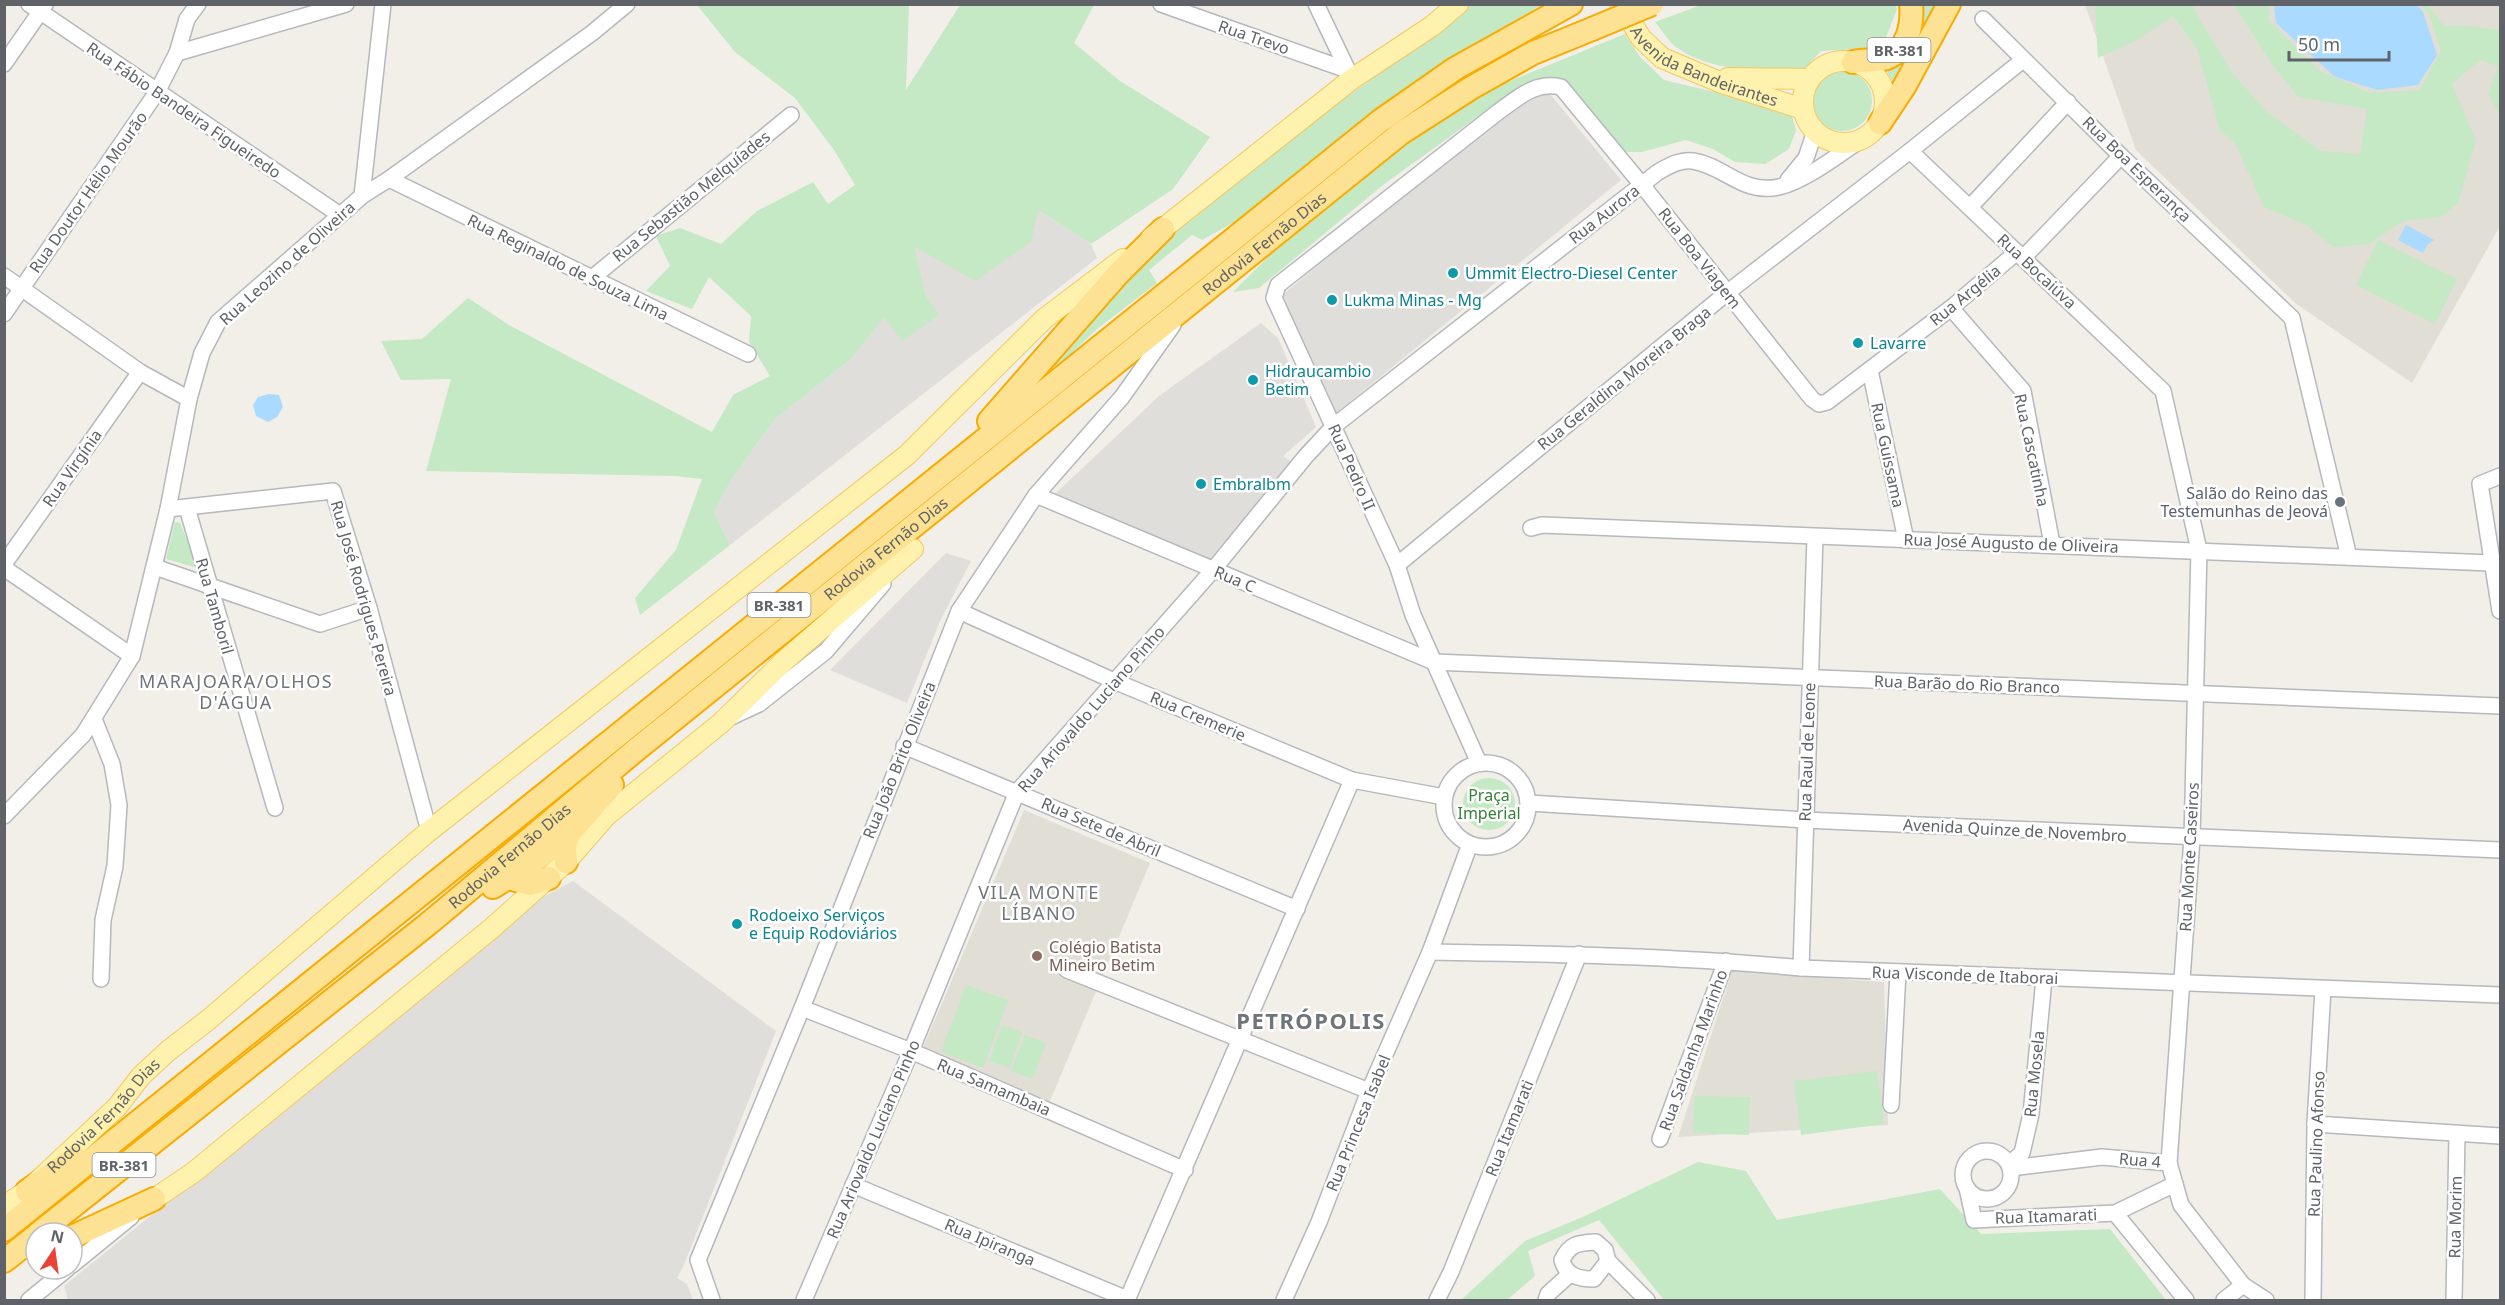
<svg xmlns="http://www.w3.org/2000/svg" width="2505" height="1305" viewBox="0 0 2505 1305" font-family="'Noto Sans',sans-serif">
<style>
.industrial{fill:#e0deda}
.education{fill:#e1ded6}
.green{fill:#c5e8c5}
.water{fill:#aadaff}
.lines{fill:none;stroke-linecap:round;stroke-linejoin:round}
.minor-casing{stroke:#b5b8bc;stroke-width:18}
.major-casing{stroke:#f2c960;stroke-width:22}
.highway-casing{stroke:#f9ab00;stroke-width:26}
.minor{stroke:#fff;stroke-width:15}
.major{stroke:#fff2af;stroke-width:20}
.highway{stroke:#fde293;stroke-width:22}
.highway-bridge-casing{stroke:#f9ab00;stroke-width:26;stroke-linecap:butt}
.highway-bridge{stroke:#fde293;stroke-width:22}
.culture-dot{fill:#0f9aa8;stroke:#fff;stroke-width:2}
.worship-dot{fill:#6b7280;stroke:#fff;stroke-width:2}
.education-dot{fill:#8d6e63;stroke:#fff;stroke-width:2}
.labels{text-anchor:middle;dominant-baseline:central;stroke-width:5;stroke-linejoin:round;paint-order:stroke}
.shield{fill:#fff;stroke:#8f9295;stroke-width:1.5}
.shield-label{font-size:15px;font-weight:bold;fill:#5f6368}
.street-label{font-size:16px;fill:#5f6368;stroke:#fff}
.culture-label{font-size:16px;fill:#0d838f;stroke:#fff;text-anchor:start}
.worship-label{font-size:16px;fill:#5b616d;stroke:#fff;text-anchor:end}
.park-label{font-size:16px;fill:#348238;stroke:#fff}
.education-label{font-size:16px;fill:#785e54;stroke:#fff;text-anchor:start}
.neighbourhood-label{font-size:18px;letter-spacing:1.5px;fill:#70757a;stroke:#fff}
.district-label{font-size:22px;font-weight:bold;letter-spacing:1.5px;fill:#70757a;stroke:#fff}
</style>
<rect width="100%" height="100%" fill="#f1efe8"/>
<g class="industrial">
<path d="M1525,93L1550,94L1621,180L1330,418L1280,297Z"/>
<path d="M1038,210L1091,244L1097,258L730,545L714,512L731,480L775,419L851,359L884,316L938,315L926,296L913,246Z"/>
<path d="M1261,323L1278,338L1316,427L1283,456L1293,463L1208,561L1054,495L1159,396Z"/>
<path d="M946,553L971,561L940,621L907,703L830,670Z"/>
<path d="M573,881L776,1031L683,1267L677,1278L687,1284L693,1300H68L64,1286L543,897Z"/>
</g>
<g class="education">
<path d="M2085,5H2500V226L2412,383L2295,303L2136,150Z"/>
<path d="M1024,810L1150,863L1050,1101L923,1048Z"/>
<path d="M1732,971L1884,982L1888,1125L1678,1137Z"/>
</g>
<g class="green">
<path d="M1895,4L1897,9L1885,40L1874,48L1821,51L1802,71C1759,70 1713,73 1676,47C1668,41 1662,30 1655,22L1701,5Z"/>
<path d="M697,5H909L906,90L960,5H1094L1074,43L1120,81L1210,137L1173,189L1091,244L1038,210L1031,242L975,281L914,246L926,296L939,315L902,341L884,317L851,359L775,419L731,480L714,512L730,545L640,615L635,598L676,550L702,479L676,476L426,471L451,379L401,380L381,341L422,339L468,298L509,325L712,432L733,395L770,376L749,342L751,316L709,277L692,309L646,291L670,266L656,236L680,228L721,244L757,211L813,182L828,204L855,185L834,150L795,98L735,52Z"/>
<path d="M1466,5H1541L1419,81L1347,132L1240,219L1202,240L1192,235L1149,270L1157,283L1097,329L1062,362L1042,374L1109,295L1174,230L1329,110L1459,16Z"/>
<path d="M1916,5H1939L1896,89L1885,67Z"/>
<path d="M2095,5H2193L2199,18L2233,74L2268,113L2321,151L2360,154L2367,109L2298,97L2272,64L2234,5H2269V21L2320,71L2370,93L2420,90L2441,51L2429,14L2421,5H2428L2444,26H2470L2500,30V115L2488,94L2498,66L2480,60L2452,84L2476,141L2458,203L2441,217L2403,221L2369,244L2334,247L2306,225L2264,207L2235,143L2220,130L2197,49L2173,16L2137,40L2098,58Z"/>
<path d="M1625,34L1640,57L1664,80L1790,110L1796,130L1789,149L1765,164L1735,162L1713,149L1686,140L1642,152H1624L1561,79L1524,83L1383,185L1259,288L1233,292L1283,242L1413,140L1498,86Z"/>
<circle cx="1842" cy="101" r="30"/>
<path d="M2378,240L2457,279L2435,324L2356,285Z"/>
<path d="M175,522L180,523L198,568L166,559Z"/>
<circle cx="1489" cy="804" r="26"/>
<path d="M966,985L1008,1000L983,1068L941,1052Z"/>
<path d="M1002,1025L1022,1032L1010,1068L989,1061Z"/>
<path d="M1025,1035L1046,1043L1033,1079L1011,1071Z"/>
<path d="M1877,1071L1884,1124L1801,1135L1794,1081Z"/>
<path d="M1694,1096L1750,1097L1749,1135L1693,1133Z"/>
<path d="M1698,1162L1746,1171L1777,1220L1940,1189L1981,1234L2110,1229L2166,1300H1664L1599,1220L1528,1251L1535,1276L1507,1300H1461L1525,1241L1585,1216Z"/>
</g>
<g class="water">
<path d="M2274,5H2417L2423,12L2437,55L2418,85L2378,90L2335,77L2276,23Z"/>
<path d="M2406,225L2434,240L2427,245L2423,253L2398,240Z"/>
<path d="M269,394L279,395L283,407L277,417L268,422L256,416L253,405L258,397Z"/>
</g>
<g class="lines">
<defs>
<g id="minor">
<path d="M29,4L340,215"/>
<path d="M1161,4L1347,70"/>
<path d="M1316,4L1350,75"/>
<path d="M1983,19L2121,156L2292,318L2349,557"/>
<path d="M177,53L346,4"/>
<path d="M4,64L45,5"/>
<path d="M1910,151L2163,391L2199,550L2192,838L2169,1163"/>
<path d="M389,179L748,354"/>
<path d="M1788,180L1806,158L1815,131"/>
<path d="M362,196L383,4"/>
<path d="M1970,207L2068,102"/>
<path d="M2023,258L2121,156"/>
<path d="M4,276L140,372L189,399"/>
<path d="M592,278L791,115"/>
<path d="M1951,308L2023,391L2052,544"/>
<path d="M4,314L157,92L177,53L187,19L198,4"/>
<path d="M1870,370L1906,540"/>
<path d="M2500,476L2480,484L2500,611"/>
<path d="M1036,495L1434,662L2500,706"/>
<path d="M187,508L275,808"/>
<path d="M168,509L333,491L369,608L429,831"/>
<path d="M1531,528L1542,525L2491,563"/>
<path d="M4,564L140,372"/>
<path d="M1397,565L1728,292L1910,151L2023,60"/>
<path d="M155,567L320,624L369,608"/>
<path d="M4,568L132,656"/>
<path d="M959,611L1114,681L1352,780L1444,797"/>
<path d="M731,717L759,704L826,651L883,584"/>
<path d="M94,719L112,764L119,805L115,866L103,920L101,979"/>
<path d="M904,746L1297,909"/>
<circle cx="1486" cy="805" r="42"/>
<path d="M1479,763L1413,615L1397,565L1274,298L1278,285L1498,112C1518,98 1535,81 1561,87L1642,185L1812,399L1819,404L1827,402L1951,308L2017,252"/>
<path d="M1529,803L1805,820L2500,850"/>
<path d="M4,816L83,735L132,656L168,509L189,399L202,353L218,322L362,196L389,179L592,33L627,4"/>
<path d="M1430,952C1554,954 1677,956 1801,968L2500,995"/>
<path d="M1801,968L1815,537"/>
<path d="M1067,970L1369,1091"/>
<path d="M802,1008L911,1051L1185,1170"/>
<path d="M1891,1105L1898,972"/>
<path d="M2315,1124L2500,1136"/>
<path d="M1660,1139L1726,961"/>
<circle cx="1987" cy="1175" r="24"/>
<path d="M2009,1164L2022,1153L2031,1114L2044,979"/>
<path d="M2011,1168L2102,1157L2169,1163L2181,1205L2243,1285L2266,1300"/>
<path d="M853,1185L1127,1299"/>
<path d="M1967,1188L1974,1220L2115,1213L2175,1184"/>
<path d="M2115,1213L2186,1300"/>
<path d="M1596,1242L1605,1250L1608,1261L1594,1279C1579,1279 1566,1276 1562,1260C1570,1243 1579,1243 1596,1242Z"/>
<path d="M1608,1261L1647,1300"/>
<path d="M72,1265L131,1217"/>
<path d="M29,1300L67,1269"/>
<path d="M712,1300L698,1260L802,1008L959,611L1036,495L1122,397L1173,325"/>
<path d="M804,1300L911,1051L1017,792L1213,570L1306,456L1334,426L1658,172C1669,166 1680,159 1693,161C1725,166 1743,195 1779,187C1805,181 1840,154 1862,139"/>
<path d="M1127,1300L1352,780"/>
<path d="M1284,1300L1319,1222L1369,1091L1430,952L1470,844"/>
<path d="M1437,1300L1451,1272L1579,954"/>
<path d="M1546,1300L1548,1294L1570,1274"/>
<path d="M2224,1300L2243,1285"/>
<path d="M2313,1300L2315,1124L2323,989"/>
<path d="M2454,1300L2457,1134"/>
</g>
<g id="major">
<path id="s1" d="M1620,4L1641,38L1662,58L1722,83L1803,109"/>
<circle cx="1844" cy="102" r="41"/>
<path d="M1728,78L1810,79"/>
<path d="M1151,238L1352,79L1432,26L1458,4"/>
<path d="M154,1199L194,1172L492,928L566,862L606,816L721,723L785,660L913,549"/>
<path id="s2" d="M4,1206L27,1191L117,1107L141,1076L168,1051L208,1020L429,831L907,455L1044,319L1123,259"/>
</g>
<g id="highway">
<path d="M1853,62C1863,60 1877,61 1887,58C1908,49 1913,25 1911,4"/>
<path d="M1880,123L1904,87L1949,4"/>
<path d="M989,421L1118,274L1163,229"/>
<path d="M566,862L565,847L569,834L612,785"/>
<path d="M505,877L530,884L549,878"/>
<path d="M493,887L540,857L569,834"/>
<path d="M27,1191L75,1158"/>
<path d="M4,1230L1380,121L1456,68L1571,4"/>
<path id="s3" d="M39,1233L428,924L637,749L1401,133L1471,88L1533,53L1592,29"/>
<path d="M72,1237L154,1199"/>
<path d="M4,1261L36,1236"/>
</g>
</defs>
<use href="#minor" class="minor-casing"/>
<use href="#major" class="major-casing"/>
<use href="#highway" class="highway-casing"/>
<use href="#minor" class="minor"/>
<use href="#major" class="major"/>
<use href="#highway" class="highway"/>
<defs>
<path id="highway-bridge" d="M1592,29L1652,4"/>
</defs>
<use href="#highway-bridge" class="highway-bridge-casing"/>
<use href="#highway-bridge" class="highway-bridge"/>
</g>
<g class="culture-dot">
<circle cx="1453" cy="273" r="6"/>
<circle cx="1332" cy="300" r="6"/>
<circle cx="1858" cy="343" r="6"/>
<circle cx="1253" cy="380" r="6"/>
<circle cx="1201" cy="484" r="6"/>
<circle cx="737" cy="924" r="6"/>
</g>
<circle class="worship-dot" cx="2340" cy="502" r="6"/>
<circle class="education-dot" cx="1037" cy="956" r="6"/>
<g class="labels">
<g class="shield">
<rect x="1867.5" y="38" width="63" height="24" rx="4.5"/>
<rect x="747.5" y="593" width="63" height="24" rx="4.5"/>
<rect x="92.5" y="1153" width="63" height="24" rx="4.5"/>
</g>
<g class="shield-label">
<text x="1899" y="50">BR-381</text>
<text x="779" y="605">BR-381</text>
<text x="124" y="1165">BR-381</text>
</g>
<g class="street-label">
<text transform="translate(1254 37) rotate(19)">Rua Trevo</text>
<text stroke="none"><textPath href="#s1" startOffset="110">Avenida Bandeirantes</textPath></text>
<text transform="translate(184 110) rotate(34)">Rua Fábio Bandeira Figueiredo</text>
<text transform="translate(2137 169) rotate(44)">Rua Boa Esperança</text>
<text transform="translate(88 192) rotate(-55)">Rua Doutor Hélio Mourão</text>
<text transform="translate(691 196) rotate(-39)">Rua Sebastião Melquíades</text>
<text transform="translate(1604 214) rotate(-38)">Rua Aurora</text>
<text stroke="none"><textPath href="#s3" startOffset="1575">Rodovia Fernão Dias</textPath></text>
<text transform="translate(1700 258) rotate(52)">Rua Boa Viagem</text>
<text transform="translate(287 263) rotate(-42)">Rua Leozino de Oliveira</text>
<text transform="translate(568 267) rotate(26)">Rua Reginaldo de Souza Lima</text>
<text transform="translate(2037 271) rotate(43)">Rua Bocaiúva</text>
<text transform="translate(1965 295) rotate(-39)">Rua Argélia</text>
<text transform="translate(1624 378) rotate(-39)">Rua Geraldina Moreira Braga</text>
<text transform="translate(2032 450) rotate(78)">Rua Cascatinha</text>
<text transform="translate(1888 455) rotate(78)">Rua Guissama</text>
<text transform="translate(1352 467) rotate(66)">Rua Pedro II</text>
<text transform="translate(72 468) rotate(-55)">Rua Virgínia</text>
<text transform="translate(2011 543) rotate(2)">Rua José Augusto de Oliveira</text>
<text stroke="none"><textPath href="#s3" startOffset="1089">Rodovia Fernão Dias</textPath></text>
<text transform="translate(1235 579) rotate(23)">Rua C</text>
<text transform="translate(364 598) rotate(74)">Rua José Rodrigues Pereira</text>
<text transform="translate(215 606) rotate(74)">Rua Tamboril</text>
<text transform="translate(1967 684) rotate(2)">Rua Barão do Rio Branco</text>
<text transform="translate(1091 709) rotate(-49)">Rua Ariovaldo Luciano Pinho</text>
<text transform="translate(1198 716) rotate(23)">Rua Cremerie</text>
<text transform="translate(1807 752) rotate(-88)">Rua Raul de Leone</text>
<text transform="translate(899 760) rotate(-68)">Rua João Brito Oliveira</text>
<text transform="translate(1101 827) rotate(23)">Rua Sete de Abril</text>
<text transform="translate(2015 830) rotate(3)">Avenida Quinze de Novembro</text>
<text stroke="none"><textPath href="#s3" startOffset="603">Rodovia Fernão Dias</textPath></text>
<text transform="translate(2189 857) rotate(-87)">Rua Monte Caseiros</text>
<text transform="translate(1965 975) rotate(2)">Rua Visconde de Itaborai</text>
<text transform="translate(1693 1050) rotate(-70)">Rua Saldanha Marinho</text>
<text transform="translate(2034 1074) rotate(-84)">Rua Mosela</text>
<text transform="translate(994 1087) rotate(23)">Rua Samambaia</text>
<text stroke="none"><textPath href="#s2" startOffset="135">Rodovia Fernão Dias</textPath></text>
<text transform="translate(1358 1123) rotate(-68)">Rua Princesa Isabel</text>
<text transform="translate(1509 1128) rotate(-68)">Rua Itamarati</text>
<text transform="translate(873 1139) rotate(-67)">Rua Ariovaldo Luciano Pinho</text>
<text transform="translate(2316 1144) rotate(-88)">Rua Paulino Afonso</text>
<text transform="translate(2140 1160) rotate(5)">Rua 4</text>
<text transform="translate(2046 1216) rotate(-2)">Rua Itamarati</text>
<text transform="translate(2455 1217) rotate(-89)">Rua Morim</text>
<text transform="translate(990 1242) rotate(23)">Rua Ipiranga</text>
</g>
<g class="culture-label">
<text x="1465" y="273">Ummit Electro-Diesel Center</text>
<text x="1344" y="300">Lukma Minas - Mg</text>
<text x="1870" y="343">Lavarre</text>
<text x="1265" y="371">Hidraucambio<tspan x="1265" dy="18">Betim</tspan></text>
<text x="1213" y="484">Embralbm</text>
<text x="749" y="915">Rodoeixo Serviços<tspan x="749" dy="18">e Equip Rodoviários</tspan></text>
</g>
<g class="worship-label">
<text x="2328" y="493">Salão do Reino das<tspan x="2328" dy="18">Testemunhas de Jeová</tspan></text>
</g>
<g class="park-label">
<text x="1489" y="795">Praça<tspan x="1489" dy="18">Imperial</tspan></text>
</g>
<g class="education-label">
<text x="1049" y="947">Colégio Batista<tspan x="1049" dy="18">Mineiro Betim</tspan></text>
</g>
<g class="neighbourhood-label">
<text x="236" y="681">MARAJOARA/OLHOS<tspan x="236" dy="21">D'ÁGUA</tspan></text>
<text x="1039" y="892">VILA MONTE<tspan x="1039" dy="21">LÍBANO</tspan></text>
</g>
<g class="district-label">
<text x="1311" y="1020">PETRÓPOLIS</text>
</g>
</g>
<rect width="2505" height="1305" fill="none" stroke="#5f6368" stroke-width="12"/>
<g transform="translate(54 1251) rotate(13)"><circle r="28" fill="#ffffff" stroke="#bfc1c3" stroke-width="1.5"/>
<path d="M0-4.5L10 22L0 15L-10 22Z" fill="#ea4335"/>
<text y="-9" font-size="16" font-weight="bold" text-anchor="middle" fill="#5f6368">N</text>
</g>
<path d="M2289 51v9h100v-9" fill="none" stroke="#5f6368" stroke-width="3"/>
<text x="2298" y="51" font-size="18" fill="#5f6368" stroke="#ffffff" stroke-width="4.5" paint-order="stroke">50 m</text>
</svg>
